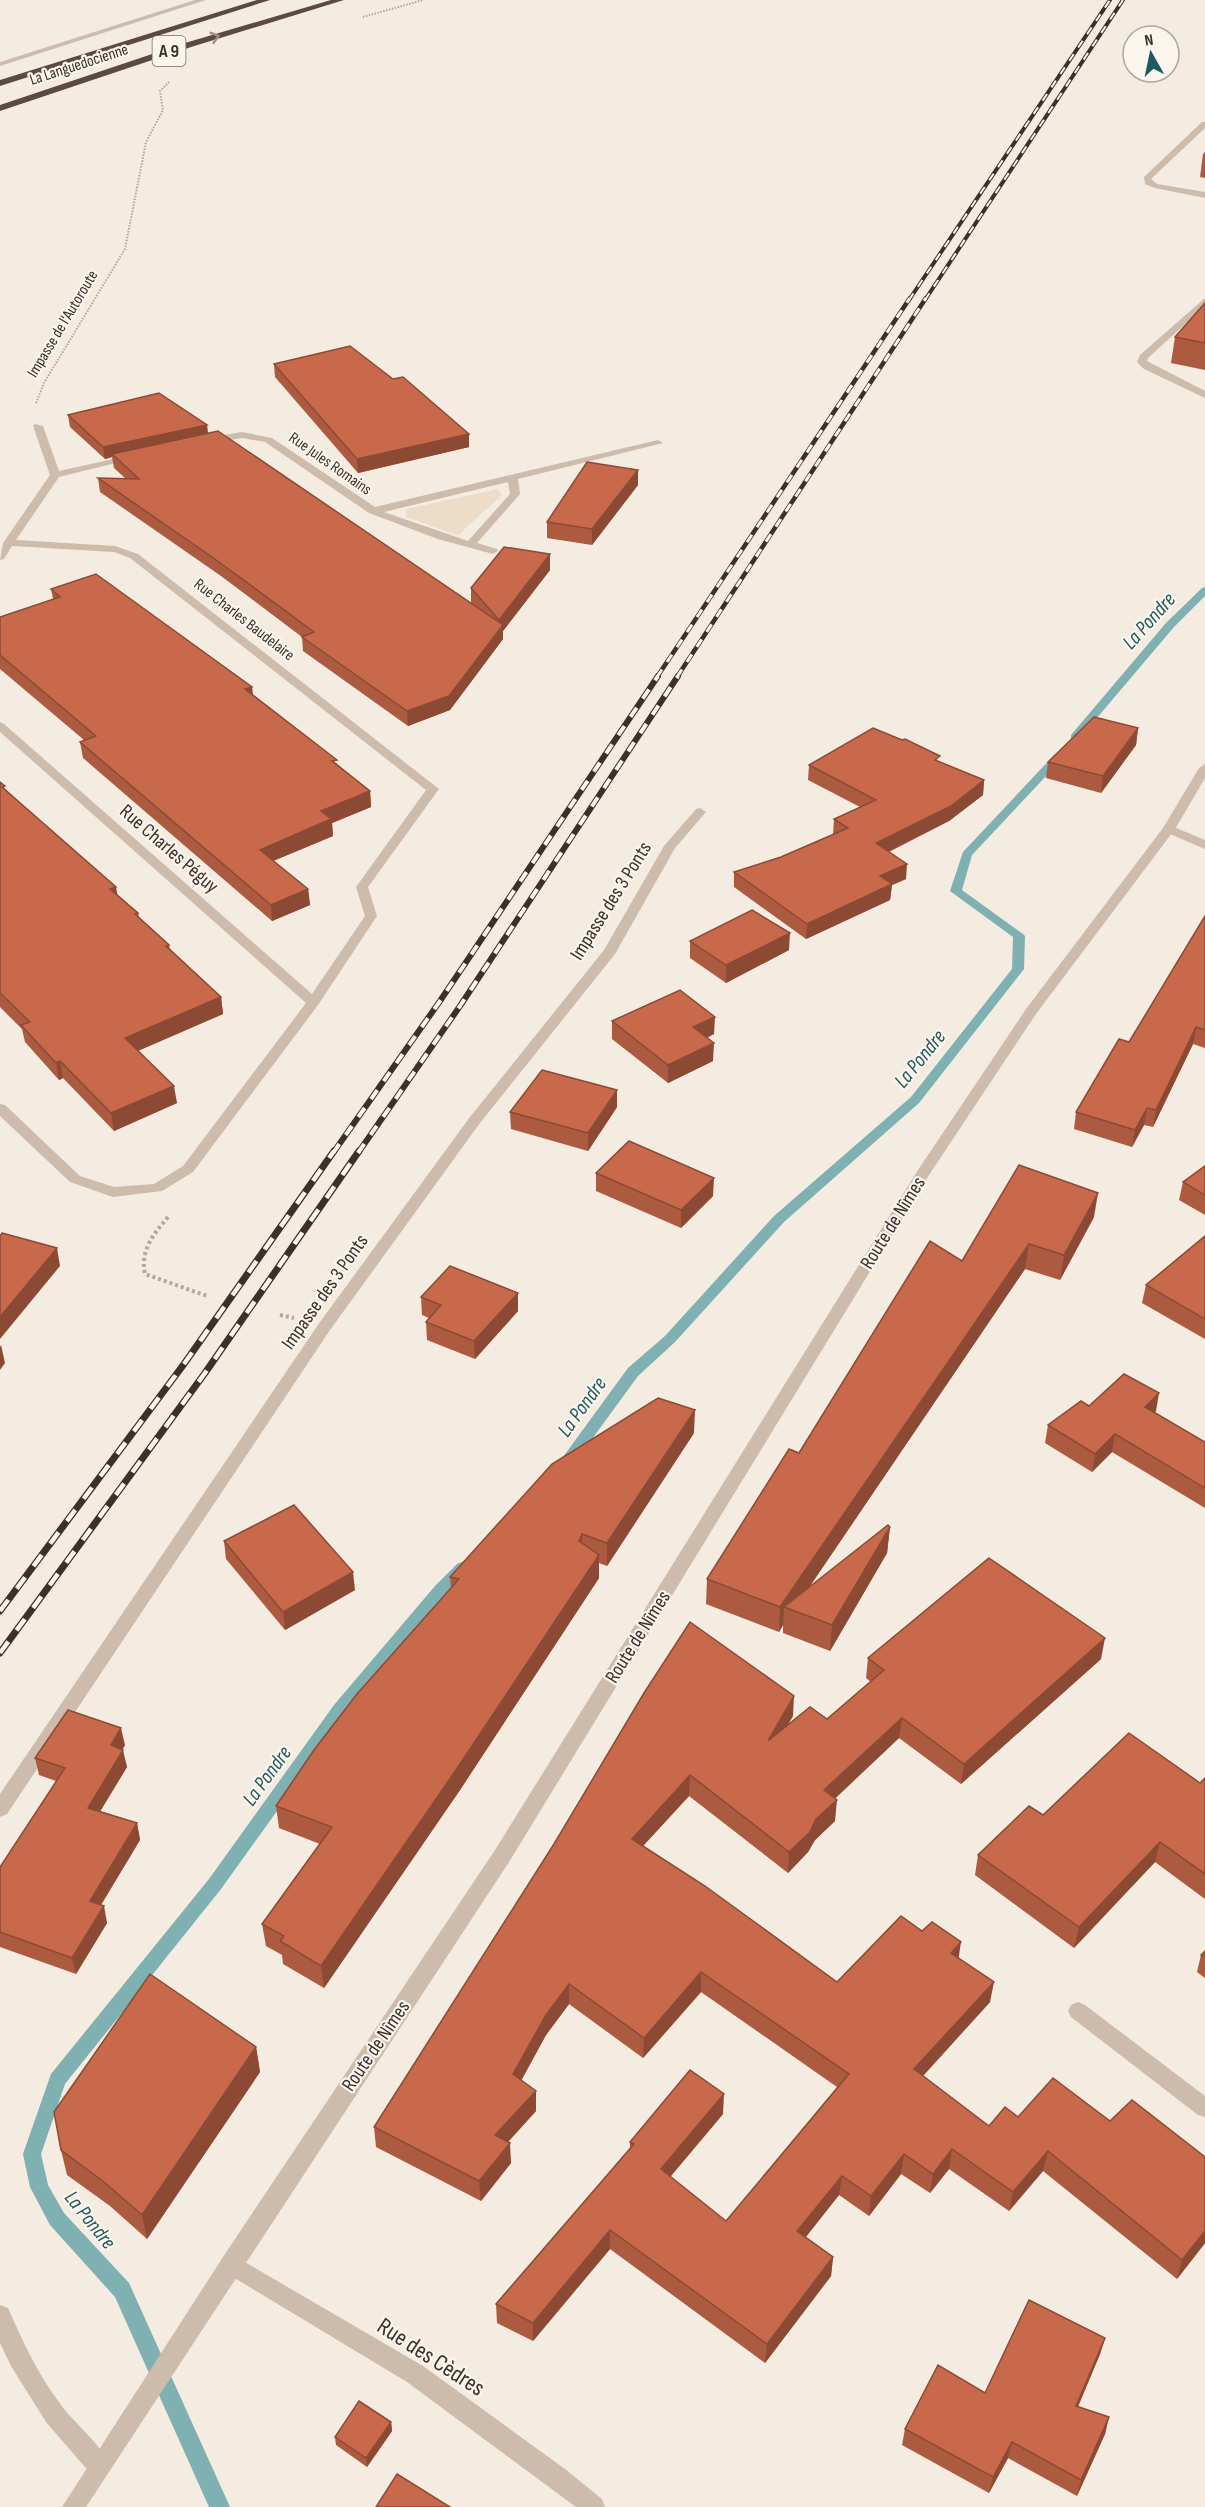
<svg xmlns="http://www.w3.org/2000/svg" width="1205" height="2507" viewBox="0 0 1205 2507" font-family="'Sofia Sans Condensed',sans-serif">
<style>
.plaza{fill:#ecdcc8}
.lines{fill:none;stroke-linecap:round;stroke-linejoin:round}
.stream{fill:#7fb0b2;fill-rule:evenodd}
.path-far1{stroke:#b9a596;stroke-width:2;stroke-dasharray:1.5 1.5;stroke-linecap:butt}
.path{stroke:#b9a596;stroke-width:4;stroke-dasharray:3 3;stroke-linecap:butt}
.service{fill:#cdbbac;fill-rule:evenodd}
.minor{fill:#cdbbac;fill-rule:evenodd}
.tertiary{fill:#cdbbac;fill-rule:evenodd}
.motorway{fill:#5c4a42;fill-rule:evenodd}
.rail-far3-casing{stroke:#3b302b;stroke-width:4}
.rail-far2-casing{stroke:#3b302b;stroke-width:4.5}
.rail-far1-casing{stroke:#3b302b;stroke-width:6}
.rail-casing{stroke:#3b302b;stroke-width:7}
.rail-far3{stroke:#fbf5ee;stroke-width:2;stroke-dasharray:8;stroke-linecap:butt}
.rail-far2{stroke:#fbf5ee;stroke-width:3;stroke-dasharray:9;stroke-linecap:butt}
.rail-far1{stroke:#fbf5ee;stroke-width:4;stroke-dasharray:11;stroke-linecap:butt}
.rail{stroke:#fbf5ee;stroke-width:4.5;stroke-dasharray:14;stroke-linecap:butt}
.wall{fill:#ac5a40}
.shaded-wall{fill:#8c4a34}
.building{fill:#c8694b;stroke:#8c4a34;stroke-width:1.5}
.oneway{stroke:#9c8e87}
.labels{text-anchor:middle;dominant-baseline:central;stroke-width:4.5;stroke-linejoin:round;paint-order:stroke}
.far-street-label{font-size:16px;fill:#3b302b;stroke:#fbf5ee}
.shield{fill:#fbf5ee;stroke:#756b66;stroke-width:1.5}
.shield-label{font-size:18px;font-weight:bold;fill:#3b302b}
.street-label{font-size:20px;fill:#3b302b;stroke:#fbf5ee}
.water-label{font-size:21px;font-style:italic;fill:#1f5a5e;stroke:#fbf5ee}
.near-street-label{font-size:24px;fill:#3b302b;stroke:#fbf5ee}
</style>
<rect width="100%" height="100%" fill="#f4ebe1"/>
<path class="plaza" d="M498,489L502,495L458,535L406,517L407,509Z"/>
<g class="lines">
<g class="stream">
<path d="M1205,587V596L1174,627L1079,739H1071V735L1166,623L1202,588Z"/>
<path d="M1059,753L1064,756L1063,758L972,855L962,890L1023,934L1025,936L1024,969L919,1103L784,1222L675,1342L638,1376L573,1465H563L561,1461L563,1457L628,1368L665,1336L774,1216L911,1097L1012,969L1013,937L950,891L963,852L1055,754Z"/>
<path d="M462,1562L467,1564L470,1568L467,1572L445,1594L346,1715L221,1889L65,2084L41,2154L48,2185L64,2213L129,2283L230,2507H209L115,2297L50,2225L30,2187L23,2154L51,2074L209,1879L334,1705L435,1586L457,1564Z"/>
</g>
<g class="path-far1">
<path d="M363,17L423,0"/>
<path d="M36,403L44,383L125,249L146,142L163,110L160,91L169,82"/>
</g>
<g class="path">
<path d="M168,1217C153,1235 140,1250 145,1274L207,1296"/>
<path d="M280,1315L294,1318"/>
</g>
<g class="service">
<path d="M1202,122H1205V128L1151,179L1157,184L1205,192V198L1155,188L1145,184L1144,177Z"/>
<path d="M1205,298V306L1148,358L1147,361L1205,391V398L1144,369L1137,362L1140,355Z"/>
</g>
<g class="minor">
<path d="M195,0H206L0,66V62Z"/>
<path d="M35,424L43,426L59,471L131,455L136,458L59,477L16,540L115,546L138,554L439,789L368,887L377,916L318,1005L193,1172L162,1191L113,1197L70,1182L0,1116V1104L5,1105L80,1176L114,1187L154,1184L183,1166L306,1003L0,732V722L4,724L312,994L365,916L356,887L426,790L130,558L114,552L12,546L4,559L0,560L3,543L50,475L33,426Z"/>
<path d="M242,432L272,438L375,507L658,440L663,443L518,479L520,494L477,543L497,549L498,551L493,554L438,539L369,513L265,442L242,438L207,444L202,441L207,438ZM508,482L510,494L468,541L384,512Z"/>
<path d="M700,808L706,812L675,848L615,954L480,1123L330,1330L7,1814L0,1817V1794L320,1322L470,1117L604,950L664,846L696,809Z"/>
<path d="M1169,825L1205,840V849L1165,832L1163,829Z"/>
<path d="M1078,2002L1085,2005L1205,2096V2117L1198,2115L1071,2017L1068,2011L1071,2005Z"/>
<path d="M231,2254L423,2366L565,2469L602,2499L605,2507H576L407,2382L223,2271L220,2264L223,2257Z"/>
<path d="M0,2305L8,2308C23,2342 38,2375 61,2405C75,2424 102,2445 110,2466L107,2474L99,2477L91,2474L46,2422L11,2366L0,2343Z"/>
</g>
<path class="tertiary" d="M1205,764V778L1175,829L1036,1014L929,1175L509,1862L86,2507H62L223,2257L495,1850L918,1170L1026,1009L1163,828L1199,768Z"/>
<g class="motorway">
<path d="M257,0H270L0,86V80Z"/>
<path d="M331,0H344L191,47L0,111V105L185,43Z"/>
</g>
<defs>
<g id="rail-far3">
<path d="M909,300L1110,0"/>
<path d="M925,300L1123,0"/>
</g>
<g id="rail-far2">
<path d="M657,677L910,298"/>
<path d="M677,677L926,298"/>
</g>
<g id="rail-far1">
<path d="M333,1153L440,1001L658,676"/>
<path d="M358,1153L460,1006L678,676"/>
</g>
<g id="rail">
<path d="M0,1611L184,1364L334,1151"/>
<path d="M0,1653L205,1373L359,1151"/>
</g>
</defs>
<use href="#rail-far3" class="rail-far3-casing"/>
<use href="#rail-far2" class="rail-far2-casing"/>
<use href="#rail-far1" class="rail-far1-casing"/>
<use href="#rail" class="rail-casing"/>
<use href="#rail-far3" class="rail-far3"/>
<use href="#rail-far2" class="rail-far2"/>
<use href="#rail-far1" class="rail-far1"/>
<use href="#rail" class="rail"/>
</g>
<g class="wall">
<path d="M1205,152V178L1200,177L1203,154Z"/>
<path d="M1205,303V370L1171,363L1175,337Z"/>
<path d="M274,364L393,379L469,434V447L358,473L275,377Z"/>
<path d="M68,415L207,425L208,434L471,603V588L550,570L503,631V639L450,710L408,726L303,651L302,637L221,576L100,492L98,478L126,479L114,468L112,457L105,459L70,427Z"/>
<path d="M638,470V485L592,545L547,538V522Z"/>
<path d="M51,589L252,687L253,695L370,791L371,807L332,823L333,836L273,861L308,889L310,905L272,921L83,758L80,742L84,740L0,669V617L53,599Z"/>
<path d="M1138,728L1136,745L1101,793L1046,778L1048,762Z"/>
<path d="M940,762L984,780L983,795L949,821L889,852L906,879L892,885L890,900L806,939L734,887V872L781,857L833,835L834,819L860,807L808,780L809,765Z"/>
<path d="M0,782L6,790L118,895L138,913L139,917L169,945L170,949L221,997L223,1014L138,1051L177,1103L114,1131L63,1078L59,1080L25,1042L22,1029L0,1007Z"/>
<path d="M1205,916V1048L1193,1044L1153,1127L1144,1125L1132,1147L1074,1129L1076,1112L1129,1042Z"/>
<path d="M690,941L789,950L726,983L690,958Z"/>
<path d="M612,1021L714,1034L707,1038L713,1061L668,1083L612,1039Z"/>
<path d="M617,1107L588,1151L511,1129L510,1112Z"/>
<path d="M1205,1166V1215L1179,1200L1183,1182Z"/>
<path d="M596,1173L713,1196L681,1228L596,1191Z"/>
<path d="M1094,1217L1060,1280L1025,1269L808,1589L890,1527L887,1553L830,1651L783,1633V1625L779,1632L706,1604L707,1579L799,1453L962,1261Z"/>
<path d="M1205,1236V1339L1142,1303L1146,1285Z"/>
<path d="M421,1297L518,1311L475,1359L427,1340L426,1322L429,1318L422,1315Z"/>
<path d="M1089,1406L1156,1411L1154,1413L1205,1442V1508L1112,1452L1092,1472L1045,1443L1048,1425Z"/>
<path d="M694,1433L607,1566L599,1563V1578L460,1790L324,1988L283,1964L282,1955L266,1946L262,1924L320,1844L279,1828L276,1806L451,1588L450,1577Z"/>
<path d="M224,1541L355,1590L285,1630L226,1559Z"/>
<path d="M868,1658L1101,1659L961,1784L899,1738L835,1798V1821L815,1840L808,1852L788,1873L689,1796L643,1846L837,1982L959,1958L990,2002L923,2076L989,2126L1018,2117L1205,2243L1177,2279L1043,2171L1009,2211L949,2169L930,2193L901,2174L869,2216L839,2195L805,2237L833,2257L831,2276L765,2363L610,2249L533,2341L497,2323L496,2304L630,2148V2142L723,2114L670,2177L726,2221L837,2087L701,1992L643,2058L569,2004L546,2035L521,2080L536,2091V2111L508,2142L511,2163L481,2201L376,2147L374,2127L554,1844L793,1716L788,1724L827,1719L871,1682L866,1678Z"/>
<path d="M125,1745L122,1750L127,1767L100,1811L137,1823L140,1840L101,1905L107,1923L76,1974L0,1947V1867L56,1781L39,1775L35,1758Z"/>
<path d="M1205,1778V1899L1155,1862L1074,1948L975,1875L978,1855L1043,1815L1200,1783Z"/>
<path d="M1205,1951V1978L1197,1972L1201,1955Z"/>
<path d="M256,2047L260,2072L147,2239L110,2206L67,2175L61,2150Z"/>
<path d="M1105,2338L1100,2354L1078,2407L1109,2417L1105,2434L1077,2496L1008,2458L989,2493L902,2445L905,2429Z"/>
<path d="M391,2422L392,2431L367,2467L336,2445L335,2437Z"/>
</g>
<g class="shaded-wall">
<path d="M207,425L208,437L112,454V457L105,459L103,447Z"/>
<path d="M469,434V447L358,473L357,459Z"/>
<path d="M638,470V485L592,545V529Z"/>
<path d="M550,554V570L503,631V639L450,710L408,726L407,711L499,630V620Z"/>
<path d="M252,687L253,703L245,689Z"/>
<path d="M1138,728L1136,745L1101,793L1103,776Z"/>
<path d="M984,780L983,795L949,821L875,858L876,843Z"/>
<path d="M370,791L371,807L332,823L333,836L261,866L260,850L321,811Z"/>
<path d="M907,864L906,879L892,885L890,900L806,939L807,924L880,876Z"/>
<path d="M116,887L119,904L110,889Z"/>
<path d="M308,889L310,905L272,921L271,905Z"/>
<path d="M790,933L789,950L726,983V965Z"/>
<path d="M221,997L223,1014L128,1055L125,1038Z"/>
<path d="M715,1017L714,1034L692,1044L693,1027Z"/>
<path d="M1196,1027L1193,1044L1153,1127L1156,1110Z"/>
<path d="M714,1043L713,1061L668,1083V1065Z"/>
<path d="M60,1061L63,1078L59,1080L56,1063Z"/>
<path d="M174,1086L177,1103L114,1131L111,1113Z"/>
<path d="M617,1090V1107L588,1151V1133Z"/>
<path d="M1147,1108L1144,1125L1132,1147L1135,1130Z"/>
<path d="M714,1178L713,1196L681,1228V1210Z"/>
<path d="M1098,1193L1094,1217L1060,1280L1064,1255Z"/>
<path d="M1029,1244L1025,1269L793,1611L784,1607L783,1625L779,1632L780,1607Z"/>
<path d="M57,1248L60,1266L0,1339V1317Z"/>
<path d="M518,1293V1311L475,1359L474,1341Z"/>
<path d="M1,1345L5,1363L0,1370V1347Z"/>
<path d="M1159,1393L1156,1411L1141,1425L1145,1407Z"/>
<path d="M695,1410L694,1433L607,1566V1543Z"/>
<path d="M1115,1434L1112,1452L1092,1472L1095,1454Z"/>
<path d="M890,1527L887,1553L830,1651L832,1625Z"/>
<path d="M582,1534V1557L579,1541Z"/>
<path d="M599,1555V1578L460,1790L324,1988L321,1966Z"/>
<path d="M353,1572L355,1590L285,1630L283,1612Z"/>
<path d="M1105,1638L1101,1659L961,1784L964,1764Z"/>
<path d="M794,1696L793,1716L767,1761L768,1741Z"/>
<path d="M902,1718L899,1738L822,1811L824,1790Z"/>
<path d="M121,1728L125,1745L115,1763L111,1745Z"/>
<path d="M123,1750L127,1767L92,1825L88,1808Z"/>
<path d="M690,1775L689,1796L631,1859L632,1839Z"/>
<path d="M837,1800L835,1821L815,1840L808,1852L788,1873L789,1852L816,1819Z"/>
<path d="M137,1823L140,1840L93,1918L90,1901Z"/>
<path d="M1160,1842L1155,1862L1074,1948L1079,1927Z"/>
<path d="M104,1906L107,1923L76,1974L72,1958Z"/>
<path d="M961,1942L958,1962L951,1953Z"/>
<path d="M701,1972V1992L643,2058L644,2038Z"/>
<path d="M994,1982L990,2002L911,2089L914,2069Z"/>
<path d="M569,1984V2004L546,2035L514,2094L513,2074L546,2015Z"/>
<path d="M256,2047L260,2072L147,2239L142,2215Z"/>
<path d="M536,2091V2111L496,2155L495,2135Z"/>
<path d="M724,2094L723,2114L660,2189L661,2169Z"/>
<path d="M510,2143L511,2163L481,2201L479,2181Z"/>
<path d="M952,2149L949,2169L930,2193L933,2174Z"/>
<path d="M1048,2151L1043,2171L1009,2211L1013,2192Z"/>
<path d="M904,2154L901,2174L869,2216L871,2196Z"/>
<path d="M842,2176L839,2195L795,2251L797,2231Z"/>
<path d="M610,2230V2249L533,2341V2323Z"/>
<path d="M1205,2231V2243L1177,2279L1182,2260Z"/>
<path d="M833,2257L831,2276L765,2363L767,2344Z"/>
<path d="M1105,2338L1100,2354L1071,2422L1076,2406Z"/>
<path d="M1109,2417L1105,2434L1077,2496L1081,2480Z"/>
<path d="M391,2422L392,2431L367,2467L366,2458Z"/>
<path d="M1012,2442L1008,2458L989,2493L993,2477Z"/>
</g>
<g class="building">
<path d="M1205,303V343L1175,337Z"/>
<path d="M350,346L393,379L403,377L469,434L357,459L274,364Z"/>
<path d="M159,393L207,425L103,447L68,415Z"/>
<path d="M218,431L503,625L449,696L407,711L302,637L314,632L219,562L98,478L139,479L112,454Z"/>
<path d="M587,462L638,470L592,529L547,522Z"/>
<path d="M504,547L550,554L499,620L471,588Z"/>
<path d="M96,574L252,687L245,689L337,760L332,761L370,791L321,811L331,819L260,850L308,889L271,905L80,742L96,736L0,655V617L60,597L51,589Z"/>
<path d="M1094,717L1138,728L1103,776L1048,762Z"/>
<path d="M873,728L902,740L905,739L940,756L935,760L984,780L951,806L876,843L907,864L880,876L892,884L807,924L734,872L781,857L848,828L834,819L876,800L809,765Z"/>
<path d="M0,782L5,786L2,787L116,887L110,889L138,913L135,914L169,945L166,946L221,997L125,1038L174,1086L111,1113L60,1061L56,1063L21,1025L30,1022L0,993Z"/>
<path d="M752,910L790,933L726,965L690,941Z"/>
<path d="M1205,916V1030L1196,1027L1156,1110L1147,1108L1135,1130L1076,1112L1119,1039L1129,1042Z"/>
<path d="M680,990L715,1017L693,1027L714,1043L668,1065L612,1021Z"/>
<path d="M542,1070L617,1090L588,1133L510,1112Z"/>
<path d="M629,1141L714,1178L681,1210L596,1173Z"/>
<path d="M1019,1165L1098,1193L1064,1255L1029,1244L780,1607L707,1579L789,1449L799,1453L930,1241L962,1261Z"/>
<path d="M1205,1166V1195L1183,1182Z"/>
<path d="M2,1233L57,1248L0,1317V1236Z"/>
<path d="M1205,1236V1319L1146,1285Z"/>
<path d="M450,1266L518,1293L474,1341L426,1322L441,1305L421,1297Z"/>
<path d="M1124,1374L1159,1393L1145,1407L1205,1442V1488L1115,1434L1095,1454L1048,1425L1081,1401L1089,1406Z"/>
<path d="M658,1398L695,1410L607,1543L582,1534L579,1541L599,1555L458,1767L321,1966L280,1941L284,1936L262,1924L332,1827L276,1806L314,1750L357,1694L459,1579L450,1577L552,1464Z"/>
<path d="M294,1505L353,1572L283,1612L224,1541Z"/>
<path d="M888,1525L890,1527L832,1625L784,1607Z"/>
<path d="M989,1558L1105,1638L964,1764L902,1718L824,1790L837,1800L816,1819L810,1832L789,1852L690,1775L632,1839L705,1886L837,1982L901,1916L922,1931L932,1922L961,1942L951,1953L994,1982L914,2069L989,2126L1005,2107L1018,2117L1053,2078L1110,2121L1132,2100L1205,2157V2231L1182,2260L1048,2151L1013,2192L952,2149L933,2174L904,2154L871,2196L842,2176L797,2231L833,2257L767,2344L610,2230L533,2323L496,2304L634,2144L630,2142L690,2070L724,2094L661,2169L726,2221L849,2074L701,1972L644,2038L569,1984L546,2015L513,2074L536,2091L495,2135L510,2143L479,2181L374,2127L554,1844L644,1693L690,1622L794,1696L768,1741L810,1707L827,1719L884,1670L868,1658Z"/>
<path d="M68,1710L121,1728L111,1745L123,1750L88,1808L137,1823L90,1901L104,1906L72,1958L0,1932V1867L65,1768L35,1758Z"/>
<path d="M1129,1733L1200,1783L1205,1778V1874L1160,1842L1079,1927L978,1855L1029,1806L1043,1815Z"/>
<path d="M1205,1951V1957L1201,1955Z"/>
<path d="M150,1974L256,2047L142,2215L104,2182L61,2150L54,2112Z"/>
<path d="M1029,2300L1105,2338L1076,2406L1109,2417L1081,2480L1012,2442L993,2477L905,2429L938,2365L985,2393Z"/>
<path d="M359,2401L391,2422L366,2458L335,2437Z"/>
<path d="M397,2474L450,2507H376Z"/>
</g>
<defs><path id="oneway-chevron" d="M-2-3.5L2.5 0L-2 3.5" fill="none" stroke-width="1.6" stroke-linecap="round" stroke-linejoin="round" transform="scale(1.5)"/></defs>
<use class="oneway" href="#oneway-chevron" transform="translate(215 37) rotate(-16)"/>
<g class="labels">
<g class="far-street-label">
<text transform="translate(79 65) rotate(-18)">La Languedocienne</text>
<text transform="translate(63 324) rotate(-59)">Impasse de l'Autoroute</text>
<text transform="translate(330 464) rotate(35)">Rue Jules Romains</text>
<text transform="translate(244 620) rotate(38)">Rue Charles Baudelaire</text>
</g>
<rect class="shield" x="152.5" y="36" width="33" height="30" rx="4.5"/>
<g class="shield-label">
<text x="169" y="51">A 9</text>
</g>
<g class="street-label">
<text transform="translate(169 849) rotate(41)">Rue Charles Péguy</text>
<text transform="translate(611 901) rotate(-58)">Impasse des 3 Ponts</text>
<text transform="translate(893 1223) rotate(-58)">Route de Nîmes</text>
<text transform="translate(325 1292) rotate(-55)">Impasse des 3 Ponts</text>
<text transform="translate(638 1637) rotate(-58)">Route de Nîmes</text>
<text transform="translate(376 2046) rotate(-56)">Route de Nîmes</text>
</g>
<g class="water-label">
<text transform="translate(1149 621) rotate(-48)">La Pondre</text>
<text transform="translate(920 1059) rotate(-51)">La Pondre</text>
<text transform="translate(582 1407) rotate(-54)">La Pondre</text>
<text transform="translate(267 1776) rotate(-54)">La Pondre</text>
<text transform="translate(90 2220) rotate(51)">La Pondre</text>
</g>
<g class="near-street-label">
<text transform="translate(431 2357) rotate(33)">Rue des Cèdres</text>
</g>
</g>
<g transform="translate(1151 54) rotate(351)"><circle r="28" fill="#fbf5ee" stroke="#aea6a0" stroke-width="1.5"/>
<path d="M0-4.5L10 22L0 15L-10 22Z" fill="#1f5a5e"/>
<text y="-9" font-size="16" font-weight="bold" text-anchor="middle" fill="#3b302b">N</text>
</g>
</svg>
